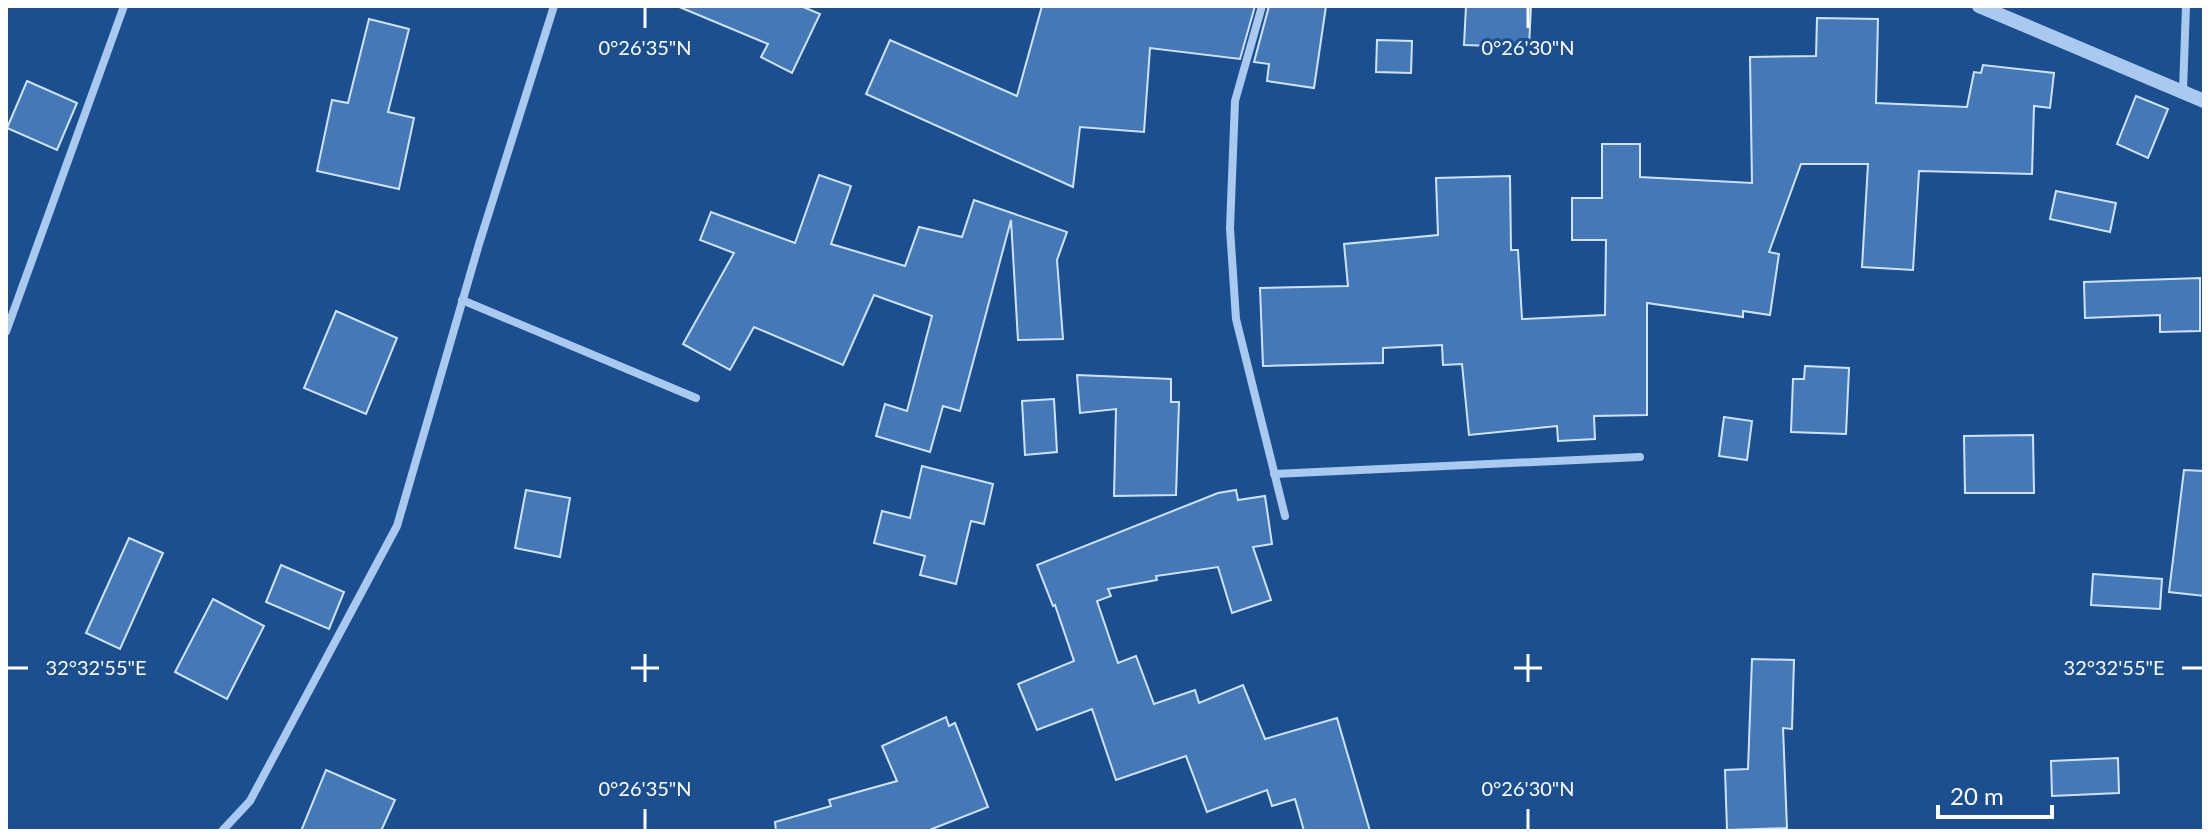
<svg xmlns="http://www.w3.org/2000/svg" width="2210" height="837" viewBox="0 0 2210 837" font-family="Lato,sans-serif">
<style>
.building{fill:#4478b7;stroke:#cfe3fa;stroke-width:2}
.lines{fill:none;stroke-linecap:round;stroke-linejoin:round}
.minor{stroke:#a9c9ee;stroke-width:8}
.tertiary{stroke:#a9c9ee;stroke-width:14}
.ticks{fill:none;stroke:#fff;stroke-width:3}
.ticks-label{font-size:20px;text-anchor:middle;fill:#fff;stroke:#1b4f8f;stroke-width:6;stroke-linejoin:round;paint-order:stroke}
</style>
<rect width="100%" height="100%" fill="#1b4f8f"/>
<g class="building">
<path d="M677,6H801L820,14L792,73L761,57L768,44Z"/>
<path d="M1042,6H1255L1240,59L1150,48L1144,132L1080,127L1073,187L866,94L890,40L1017,96Z"/>
<path d="M1269,6H1326L1314,88L1267,81L1269,64L1254,62Z"/>
<path d="M1466,6H1531L1529,47L1464,45Z"/>
<path d="M1817,18L1878,19L1876,103L1967,107L1974,72L1981,73L1983,65L2054,73L2050,108L2034,106L2032,174L1919,171L1913,270L1862,267L1868,164H1801L1769,252L1779,254L1770,315L1743,311V317L1647,303V415L1594,416L1595,439L1558,441L1557,426L1469,435L1462,364L1443,365L1442,345L1383,348V363L1263,366L1260,288L1348,286L1344,244L1438,235L1436,178L1510,176L1511,250H1518L1522,319L1605,315L1606,240H1572V198H1602V144H1640V177L1752,183L1750,57L1816,56Z"/>
<path d="M369,19L409,29L388,112L414,118L399,189L317,171L332,100L348,103Z"/>
<path d="M1377,40L1412,41L1411,73L1376,72Z"/>
<path d="M27,81L77,103L57,150L7,128Z"/>
<path d="M2136,96L2168,109L2148,158L2117,144Z"/>
<path d="M819,175L851,186L831,244L905,266L919,227L962,237L974,200L1067,232L1057,260L1063,339L1018,340L1011,220L960,411L943,406L930,452L876,436L885,404L907,411L932,316L874,295L843,365L754,327L730,370L683,344L734,253L700,240L711,212L795,243Z"/>
<path d="M2056,191L2116,203L2110,232L2050,219Z"/>
<path d="M2200,278V331L2160,332V315L2085,318L2084,282Z"/>
<path d="M336,311L397,338L366,414L304,388Z"/>
<path d="M1805,366L1849,368L1846,434L1791,432L1793,379H1804Z"/>
<path d="M1077,375L1171,379V402H1179L1176,495L1114,496L1116,409L1080,413Z"/>
<path d="M1054,399L1057,452L1025,455L1022,401Z"/>
<path d="M1724,417L1752,421L1747,460L1719,456Z"/>
<path d="M2033,435L2034,493H1965L1964,436Z"/>
<path d="M922,466L993,484L984,524L971,521L956,584L920,575L925,556L874,543L882,511L910,518Z"/>
<path d="M2184,470L2204,471V596L2169,592Z"/>
<path d="M526,490L570,498L560,557L515,548Z"/>
<path d="M1236,490L1238,500L1265,496L1272,544L1253,547L1271,600L1232,613L1218,567L1156,576L1157,580L1108,589L1111,596L1097,601L1118,663L1136,656L1154,704L1195,690L1199,703L1243,685L1265,739L1337,718L1370,831H1304L1295,799L1272,806L1267,790L1207,812L1186,756L1116,780L1092,709L1037,730L1018,684L1074,661L1055,605L1053,606L1037,565L1218,493Z"/>
<path d="M129,538L163,553L120,649L86,633Z"/>
<path d="M281,565L344,592L329,629L266,602Z"/>
<path d="M2093,574L2162,579L2160,609L2091,605Z"/>
<path d="M213,599L264,626L227,699L175,672Z"/>
<path d="M1752,659L1794,660L1792,729L1783,728L1787,828L1727,830L1725,770L1748,769Z"/>
<path d="M946,717L949,726L955,723L988,807L927,831H776L775,822L831,806L829,800L897,781L882,746Z"/>
<path d="M2118,758L2119,793L2052,796L2051,761Z"/>
<path d="M326,770L395,800L381,831H301Z"/>
</g>
<g class="lines">
<g class="minor">
<path d="M1262,6L1235,101L1230,228L1236,319L1285,516"/>
<path d="M2183,91L2186,6"/>
<path d="M462,300L696,398"/>
<path d="M6,332L124,6"/>
<path d="M1274,474L1640,457"/>
<path d="M222,831L250,801L397,526L479,244L554,6"/>
</g>
<path class="tertiary" d="M1979,6L2204,101"/>
</g>
<path class="ticks" d="M645,8V28M1528,8V28M645,654V682M1528,654V682M8,668H28M631,668H659M1514,668H1542M2182,668H2202M645,809V829M1528,809V829"/>
<g class="ticks-label">
<text x="645" y="55">0°26'35"N</text>
<text x="1528" y="55">0°26'30"N</text>
<text x="2114" y="675">32°32'55"E</text>
<text x="96" y="675">32°32'55"E</text>
<text x="645" y="796">0°26'35"N</text>
<text x="1528" y="796">0°26'30"N</text>
</g>
<rect width="2210" height="837" fill="none" stroke="#ffffff" stroke-width="16"/>
<path d="M1938 805v12h114v-12" fill="none" stroke="#ffffff" stroke-width="4"/>
<text x="1950" y="805" font-size="24" fill="#ffffff" stroke="#1b4f8f" stroke-width="6" paint-order="stroke">20 m</text>
</svg>
